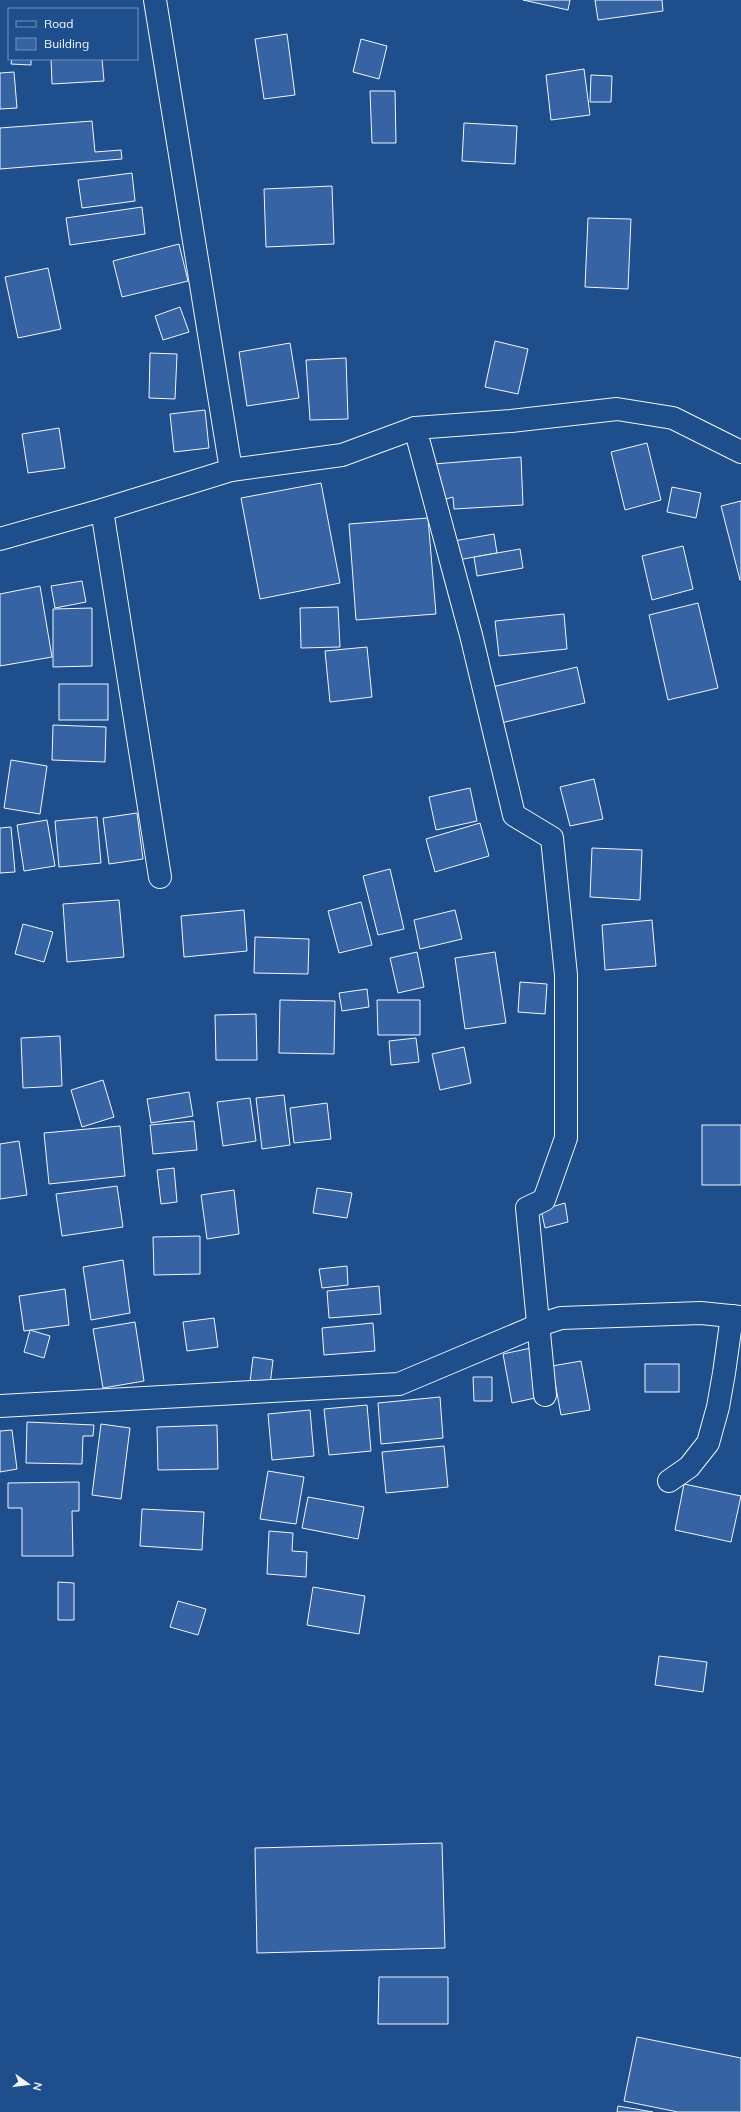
<svg xmlns="http://www.w3.org/2000/svg" width="741" height="2112" viewBox="0 0 741 2112" font-family="Mulish,sans-serif">
<style>
.building{fill:#3563a3;stroke:#f2f6ff}
.lines{fill:none;stroke-linecap:round;stroke-linejoin:round}
.street-casing{stroke:#f2f6ff;stroke-width:24}
.street{stroke:#1f4e8c;stroke-width:22}
</style>
<rect width="100%" height="100%" fill="#1f4e8c"/>
<g class="building">
<path d="M523,0H570L568,10Z"/>
<path d="M595,0H662L663,11L598,20Z"/>
<path d="M287,34L295,95L264,99L255,39Z"/>
<path d="M361,39L387,46L379,79L353,72Z"/>
<path d="M12,59H31V65L11,64Z"/>
<path d="M51,59H102L104,81L52,84Z"/>
<path d="M584,69L590,115L551,120L546,75Z"/>
<path d="M14,72L17,108L0,109V73Z"/>
<path d="M591,75L612,76L611,102H590Z"/>
<path d="M370,91H395L396,143H372Z"/>
<path d="M92,121L95,152L121,150L122,159L0,169V128Z"/>
<path d="M464,123L517,126L515,164L462,161Z"/>
<path d="M132,173L135,201L82,208L78,180Z"/>
<path d="M332,186L334,244L266,247L264,189Z"/>
<path d="M142,207L145,234L70,245L66,218Z"/>
<path d="M588,218L631,219L628,289L585,287Z"/>
<path d="M179,244L188,281L122,297L113,261Z"/>
<path d="M48,268L61,329L18,338L5,277Z"/>
<path d="M180,307L189,332L163,340L155,316Z"/>
<path d="M495,341L528,349L518,394L485,387Z"/>
<path d="M290,343L299,398L247,406L239,352Z"/>
<path d="M150,353L177,354L175,399L149,398Z"/>
<path d="M346,358L348,419L310,420L306,360Z"/>
<path d="M205,410L209,448L174,452L170,414Z"/>
<path d="M59,428L65,468L28,473L22,434Z"/>
<path d="M647,443L661,500L625,510L611,452Z"/>
<path d="M521,457L523,505L454,509L453,497L443,500L434,464Z"/>
<path d="M321,483L340,583L260,599L241,498Z"/>
<path d="M672,487L701,493L696,518L667,512Z"/>
<path d="M741,501V580H740L721,506Z"/>
<path d="M428,518L436,614L356,620L349,524Z"/>
<path d="M494,534L497,553L452,561L448,542Z"/>
<path d="M683,546L693,589L652,600L642,556Z"/>
<path d="M520,549L523,568L477,576L474,557Z"/>
<path d="M82,581L86,602L55,608L51,586Z"/>
<path d="M40,586L52,657L0,666V594Z"/>
<path d="M698,603L718,688L668,700L649,615Z"/>
<path d="M338,607L340,647L301,648L300,608Z"/>
<path d="M92,608V666L53,667V609Z"/>
<path d="M564,614L567,649L499,656L495,621Z"/>
<path d="M367,647L372,697L330,702L325,651Z"/>
<path d="M577,667L585,703L501,723L492,687Z"/>
<rect x="59" y="684" width="49" height="36"/>
<path d="M53,725L106,727L105,762L52,760Z"/>
<path d="M11,760L47,766L40,814L4,808Z"/>
<path d="M594,779L603,819L570,826L560,787Z"/>
<path d="M470,788L477,821L436,830L429,797Z"/>
<path d="M137,813L143,859L109,864L103,818Z"/>
<path d="M97,817L101,863L59,867L55,821Z"/>
<path d="M47,820L55,866L24,871L17,825Z"/>
<path d="M480,823L489,856L435,872L426,839Z"/>
<path d="M11,827L15,872L0,873V828Z"/>
<path d="M592,848L642,850L640,900L590,897Z"/>
<path d="M390,869L404,929L378,935L363,876Z"/>
<path d="M119,900L124,957L67,962L63,904Z"/>
<path d="M361,902L372,945L339,953L328,911Z"/>
<path d="M244,910L247,951L184,957L181,916Z"/>
<path d="M455,910L462,939L420,949L414,920Z"/>
<path d="M652,920L656,966L605,970L602,925Z"/>
<path d="M23,924L53,932L44,962L15,954Z"/>
<path d="M255,937L309,939L308,974L254,973Z"/>
<path d="M417,952L424,987L398,993L390,958Z"/>
<path d="M495,952L506,1023L465,1029L455,958Z"/>
<path d="M520,982L547,984L545,1014L518,1012Z"/>
<path d="M367,989L369,1007L342,1011L339,993Z"/>
<path d="M280,1000L335,1001L334,1054L279,1053Z"/>
<path d="M377,1000H420V1035H378Z"/>
<path d="M256,1014L257,1060H216L215,1015Z"/>
<path d="M60,1036L62,1086L23,1088L21,1038Z"/>
<path d="M416,1038L419,1062L391,1065L389,1041Z"/>
<path d="M464,1047L471,1083L440,1090L432,1054Z"/>
<path d="M103,1080L114,1117L82,1127L71,1090Z"/>
<path d="M189,1092L193,1116L151,1123L147,1099Z"/>
<path d="M284,1095L290,1145L262,1149L256,1098Z"/>
<path d="M250,1098L256,1141L223,1146L217,1102Z"/>
<path d="M327,1103L331,1139L294,1143L290,1108Z"/>
<path d="M194,1121L197,1150L153,1154L150,1125Z"/>
<rect x="702" y="1125" width="39" height="60"/>
<path d="M120,1126L125,1176L49,1184L44,1133Z"/>
<path d="M19,1141L27,1195L0,1199V1144Z"/>
<path d="M174,1168L177,1202L161,1204L157,1170Z"/>
<path d="M117,1186L123,1227L62,1236L56,1194Z"/>
<path d="M317,1188L352,1193L347,1218L313,1213Z"/>
<path d="M234,1190L239,1234L207,1239L201,1195Z"/>
<path d="M565,1203L568,1222L545,1228L541,1210Z"/>
<path d="M200,1236V1274L154,1275L153,1237Z"/>
<path d="M123,1260L130,1313L91,1320L83,1267Z"/>
<path d="M347,1266L348,1285L322,1288L319,1269Z"/>
<path d="M379,1286L381,1314L329,1318L327,1291Z"/>
<path d="M65,1289L69,1325L24,1331L19,1296Z"/>
<path d="M214,1318L218,1347L187,1351L183,1322Z"/>
<path d="M135,1322L144,1381L103,1388L93,1329Z"/>
<path d="M373,1323L375,1351L324,1355L322,1328Z"/>
<path d="M30,1330L50,1336L44,1358L24,1352Z"/>
<path d="M531,1348L540,1397L512,1403L503,1354Z"/>
<path d="M253,1357L273,1360L270,1385L250,1382Z"/>
<path d="M581,1361L590,1410L561,1415L552,1366Z"/>
<rect x="645" y="1364" width="34" height="28"/>
<path d="M473,1377H492V1401H474Z"/>
<path d="M440,1397L443,1438L381,1444L378,1403Z"/>
<path d="M367,1405L371,1451L329,1455L324,1409Z"/>
<path d="M310,1410L314,1456L272,1460L268,1414Z"/>
<path d="M27,1422L94,1425L93,1436H83L82,1464L26,1463Z"/>
<path d="M101,1424L130,1428L121,1499L92,1495Z"/>
<path d="M217,1425L218,1469L158,1470L157,1427Z"/>
<path d="M12,1430L17,1469L0,1472V1431Z"/>
<path d="M444,1446L448,1487L386,1493L382,1452Z"/>
<path d="M268,1471L304,1477L296,1524L260,1519Z"/>
<path d="M79,1482V1511H72L73,1556H22V1508H8V1483Z"/>
<path d="M684,1484L741,1496L731,1542L675,1530Z"/>
<path d="M308,1497L364,1507L358,1539L302,1528Z"/>
<path d="M142,1509L204,1512L202,1550L140,1546Z"/>
<path d="M269,1531L293,1533L292,1551L307,1552L306,1577L267,1574Z"/>
<path d="M58,1582L74,1583V1620H58Z"/>
<path d="M313,1587L365,1596L359,1634L307,1625Z"/>
<path d="M178,1601L206,1609L198,1635L170,1627Z"/>
<path d="M659,1656L707,1662L703,1692L655,1685Z"/>
<path d="M442,1843L445,1948L257,1953L255,1848Z"/>
<path d="M379,1977H448V2024H378Z"/>
<path d="M637,2037L741,2058V2112H678L624,2101Z"/>
<path d="M618,2106L653,2112H617Z"/>
</g>
<g class="lines">
<defs>
<g id="street">
<path d="M155,0L231,470"/>
<path d="M102,510L160,877"/>
<path d="M0,539L102,510L231,470L342,455L415,428"/>
<path d="M545,1395L527,1208L544,1200L566,1138V975L552,838L514,815L471,635L415,428L511,421L617,409L673,418L741,452"/>
<path d="M0,1406L399,1384L539,1325L561,1318L701,1313L741,1317"/>
<path d="M669,1481L689,1467L708,1443L718,1407L724,1373L732,1316"/>
</g>
</defs>
<use href="#street" class="street-casing"/>
<use href="#street" class="street"/>
</g>
<rect x="8" y="8" width="130" height="52" fill="#1f4e8c" stroke="#7391ba"/>
<rect x="16" y="21" width="20" height="6" fill="#1f4e8c" stroke="#7391ba"/>
<text x="44" y="28" font-size="12" fill="#f2f6ff">Road</text>
<rect x="16" y="38" width="20" height="12" fill="#3563a3" stroke="#7391ba"/>
<text x="44" y="48" font-size="12" fill="#f2f6ff">Building</text>
<g transform="translate(28 2084) rotate(104)" stroke="#1f4e8c" stroke-width="3" paint-order="stroke">
<path d="M0-3L7 15L0 10L-7 15Z" fill="#f2f6ff"/>
<text y="-6" font-size="11" font-weight="bold" text-anchor="middle" fill="#f2f6ff">N</text>
</g>
</svg>
